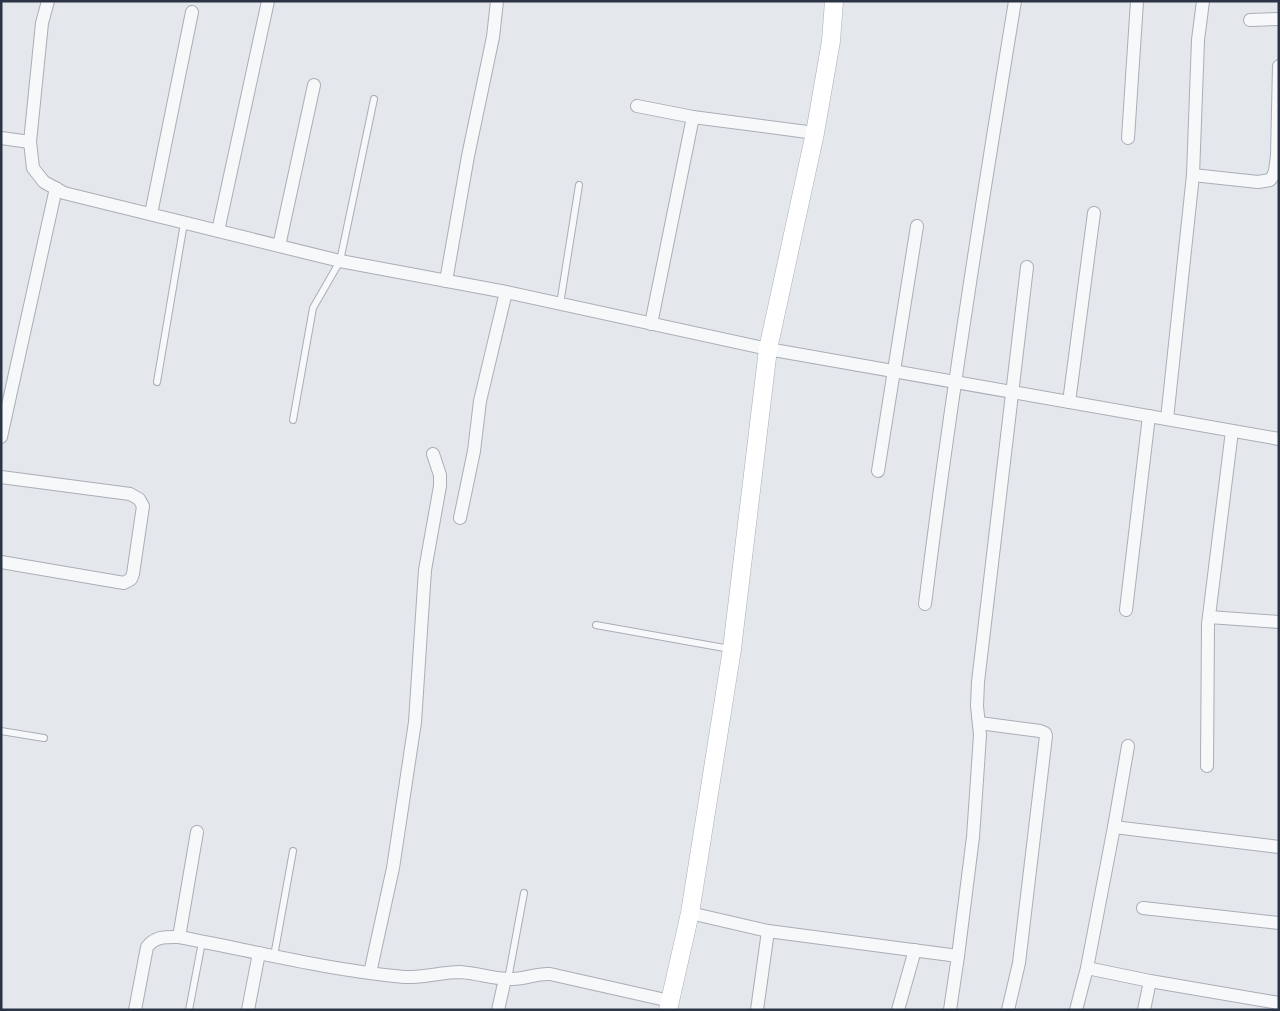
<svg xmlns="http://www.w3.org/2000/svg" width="1280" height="1011" viewBox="0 0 1280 1011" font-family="Poppins,sans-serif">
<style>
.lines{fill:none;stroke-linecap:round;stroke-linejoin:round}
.service-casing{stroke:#a9aeb7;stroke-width:8}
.minor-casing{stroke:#a9aeb7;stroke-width:14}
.secondary-casing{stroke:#a9aeb7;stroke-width:19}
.service{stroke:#f7f8fa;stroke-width:6}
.minor{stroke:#f7f8fa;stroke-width:12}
.secondary{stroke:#fff;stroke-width:18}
</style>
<rect width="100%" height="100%" fill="#e4e7ec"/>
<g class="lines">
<defs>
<g id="service">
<path d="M560,304L579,185"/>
<path d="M157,382L184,223"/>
<path d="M293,420L313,308L340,261L374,99"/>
<path d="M596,625L730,649"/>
<path d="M1,731L44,738"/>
<path d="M274,956L293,851"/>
<path d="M508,979L524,893"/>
<path d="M189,1010L202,942"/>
</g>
<g id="minor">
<path d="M48,1L42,23L30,142L33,168L44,182L64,193L340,261L506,292L768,349L1279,439"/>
<path d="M1250,20L1279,19"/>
<path d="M637,106L693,117L815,133"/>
<path d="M1,138L30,142"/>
<path d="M1128,138L1137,1"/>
<path d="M1193,175L1258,182L1270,180L1273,176L1275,171L1277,155L1279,66"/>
<path d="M151,214L192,12"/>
<path d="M218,231L268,1"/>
<path d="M279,246L314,85"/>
<path d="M446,281L468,156L493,37L497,1"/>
<path d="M651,324L693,117"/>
<path d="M1069,402L1094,213"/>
<path d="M1167,419L1193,175L1198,40L1203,1"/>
<path d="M1,437L56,188"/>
<path d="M878,471L917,226"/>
<path d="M1,477L130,494L139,499L143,506L133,574L131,579L124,583L1,562"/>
<path d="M460,518L474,451L480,401L506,292"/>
<path d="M925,604C950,403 982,202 1015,1"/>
<path d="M1126,610L1149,416"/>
<path d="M1209,617L1279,622"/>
<path d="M979,723L1040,731L1045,733L1046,736L1019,963L1008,1010"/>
<path d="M1207,766L1208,624L1232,431"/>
<path d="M1114,827L1128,746"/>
<path d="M1279,847L1114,827L1087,968L1150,981L1279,1003"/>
<path d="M1143,908L1279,923"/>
<path d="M690,913L768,931L958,956L973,837L978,765L980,735L977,706L978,682L1027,267"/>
<path d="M179,937L197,832"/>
<path d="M370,973L393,868L415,722L425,570L440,486V475L433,454"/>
<path d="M135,1010L147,947C155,936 166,937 179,937C253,951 328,970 404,977C423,978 441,972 460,972C478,973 497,980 513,979C526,979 537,973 550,974L670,1001"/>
<path d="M248,1010L259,953"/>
<path d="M498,1010L505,979"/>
<path d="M757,1010L768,931"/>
<path d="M898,1010L915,950"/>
<path d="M950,1010L958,956"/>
<path d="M1076,1010L1087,968"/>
<path d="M1144,1010L1150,981"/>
</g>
<path id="secondary" d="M668,1010L690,913L732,649L768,349L815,133L831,41L834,1"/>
</defs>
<use href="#service" class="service-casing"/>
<use href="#minor" class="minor-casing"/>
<use href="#secondary" class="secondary-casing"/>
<use href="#service" class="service"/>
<use href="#minor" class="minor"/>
<use href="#secondary" class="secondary"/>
</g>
<rect width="1280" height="1011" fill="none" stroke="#2b3445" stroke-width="5"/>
</svg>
